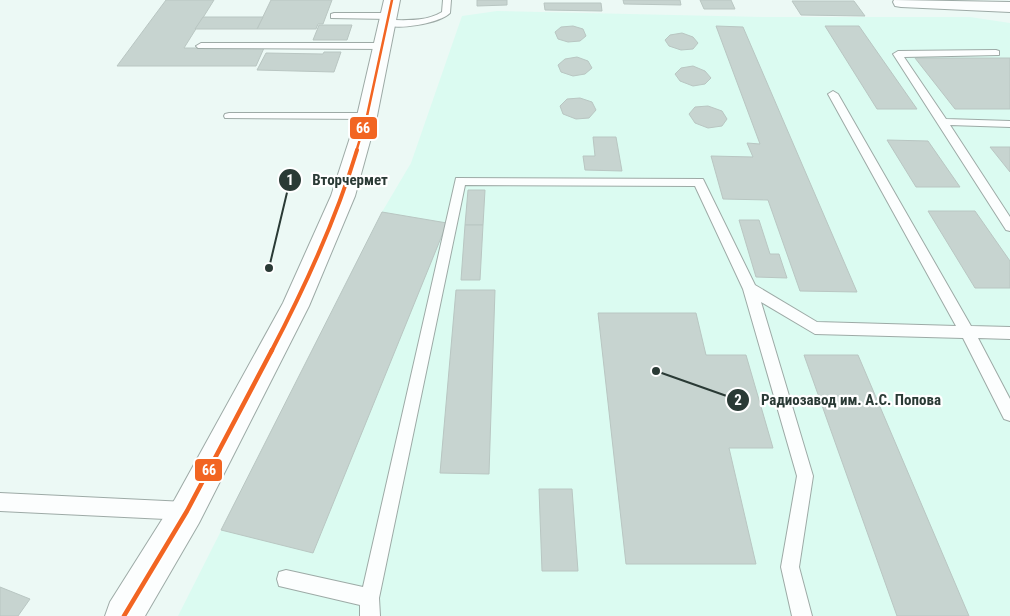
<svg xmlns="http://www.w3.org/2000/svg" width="1010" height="616" viewBox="0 0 1010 616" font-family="'Roboto Condensed',sans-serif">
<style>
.built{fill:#dbfbf1}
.building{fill:#c7d4d0;stroke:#b9c6c2}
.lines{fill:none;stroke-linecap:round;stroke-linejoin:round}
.service-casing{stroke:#9daaa6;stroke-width:2}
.minor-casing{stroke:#9daaa6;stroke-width:2}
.tertiary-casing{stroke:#9daaa6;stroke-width:2}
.service{fill:#fcfefe;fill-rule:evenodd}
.minor{fill:#fcfefe;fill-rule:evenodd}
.tertiary{fill:#fcfefe;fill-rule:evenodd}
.bus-1-far2-casing{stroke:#fff;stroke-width:5}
.bus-1-far1-casing{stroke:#fff;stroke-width:8}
.bus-1-casing{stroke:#fff;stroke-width:8}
.bus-1-far2{stroke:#f26522;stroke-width:2.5}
.bus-1-far1{stroke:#f26522;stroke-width:4}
.bus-1{stroke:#f26522;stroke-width:4.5}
.leader{fill:none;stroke:#2a3a35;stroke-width:2}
.callout-dot{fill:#2a3a35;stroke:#fff;stroke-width:2}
.mark-label{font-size:15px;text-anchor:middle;font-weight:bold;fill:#fff}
.callout-label{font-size:15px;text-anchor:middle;font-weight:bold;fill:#2a3a35;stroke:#fff;stroke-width:4.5;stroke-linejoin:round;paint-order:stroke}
.line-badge{stroke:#fff;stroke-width:2}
.badge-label{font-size:14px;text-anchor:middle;font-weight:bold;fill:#fff}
</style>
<rect width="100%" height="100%" fill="#ecf9f5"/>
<path class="built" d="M497,11L762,17H970L1010,23V616H178L382,212L411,163L462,16Z"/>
<g class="building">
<path d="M166,0H214L184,48H264L256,66H117Z"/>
<path d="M271,0H332L323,24H318L316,29H257Z"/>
<path d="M477,0H507V5L477,6Z"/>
<path d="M623,0H680L681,5L624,4Z"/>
<path d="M700,0H731L735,9H704Z"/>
<path d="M792,1H854L865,16L801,15Z"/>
<path d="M544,3H601L602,11L545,10Z"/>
<path d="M203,17H263L257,29H195Z"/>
<path d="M319,25H352L347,40H313Z"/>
<path d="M573,26L583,29L586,36L580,41L568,42L558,39L555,32L561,27Z"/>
<path d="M716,26L743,27L857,292L800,291L768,200L723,199L711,156L753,157L747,143L760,144Z"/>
<path d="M825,26H859L917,109H877Z"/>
<path d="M682,33L693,37L698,43L693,49L681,50L669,46L665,40L670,35Z"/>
<path d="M324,52H341L334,72L257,70L266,53L323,54Z"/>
<path d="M577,57L588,61L592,68L585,74L573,76L561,72L558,65L565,59Z"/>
<path d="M915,58H1010V109H955Z"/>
<path d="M693,66L705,71L711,78L705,84L693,86L680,81L675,74L681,68Z"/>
<path d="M580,98L592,102L596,110L589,118L576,119L563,114L560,106L567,99Z"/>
<path d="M708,106L722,111L727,119L722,126L708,128L695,123L689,114L695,107Z"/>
<path d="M593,137H616L622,171L585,170L583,156H595Z"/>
<path d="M887,140L928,141L960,187H916Z"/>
<path d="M990,147H1010V172Z"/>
<path d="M468,190H485L483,225H465Z"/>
<path d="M928,211H975L1010,261V288H975Z"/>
<path d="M382,212L447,223L313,553L221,530Z"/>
<path d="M739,220H759L770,254H779L787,278L756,277Z"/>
<path d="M465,225H483L480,280H461Z"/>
<path d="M456,290H495L489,474L440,473Z"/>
<path d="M598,313H696L706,355H746L773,448H729L756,564H626Z"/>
<path d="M804,355H858L969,616H897Z"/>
<path d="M539,489H572L578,571H542Z"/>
<path d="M0,587L30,599L18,616H0Z"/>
</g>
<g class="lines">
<defs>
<g id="service">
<path d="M443,0H451L450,13C440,23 394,32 383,23L387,20C406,20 425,22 442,12Z"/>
<path d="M334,13H389L393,16L389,19L331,18V14Z"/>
<path d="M201,43H382L387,46L382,49L198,48L196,46Z"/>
<path d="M996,50L999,51V55L904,57L946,119L1010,121V127L950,125L1010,217V231L1006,230L893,54L898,51Z"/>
<path d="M833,91L838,94L971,326L1010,327V339L978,338L1010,399V421L1004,419L963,338L815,334L761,302L813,476L799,567L812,616H792L781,567L797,476L743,289L695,186L465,185L379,598L380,616H360V605L279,586L277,579L279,572L286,570L363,587L456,178L703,179L755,285L817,322L956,326L828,94Z"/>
<path d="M229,113H367L372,116L367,119L225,118L224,116L225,114Z"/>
<path d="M0,493L186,502L192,505L195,511L192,517L186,520L0,511Z"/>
</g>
<path id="minor" d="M894,0L1010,2V12L901,7L895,6L893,2Z"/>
<path id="tertiary" d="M384,0H400L377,116L355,196L309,306L199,523L145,616H105L110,602L175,499L283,303L331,196L357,116Z"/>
</defs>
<use href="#service" class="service-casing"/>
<use href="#minor" class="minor-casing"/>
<use href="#tertiary" class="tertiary-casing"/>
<use href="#service" class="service"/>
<use href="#minor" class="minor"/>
<use href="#tertiary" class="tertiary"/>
<defs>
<path id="bus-1-far2" d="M356,152L367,116L392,0"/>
<path id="bus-1-far1" d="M271,352C305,287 336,220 357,150"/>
<path id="bus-1" d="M124,616L187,511L272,350"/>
</defs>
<use href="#bus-1-far2" class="bus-1-far2-casing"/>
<use href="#bus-1-far1" class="bus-1-far1-casing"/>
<use href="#bus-1" class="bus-1-casing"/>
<use href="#bus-1-far2" class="bus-1-far2"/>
<use href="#bus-1-far1" class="bus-1-far1"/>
<use href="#bus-1" class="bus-1"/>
</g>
<path class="leader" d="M269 268L290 180M656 371L738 400"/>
<g class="callout-dot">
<circle cx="269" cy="268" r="5"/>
<circle cx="656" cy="371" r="5"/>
<circle cx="290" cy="180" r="12"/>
<circle cx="738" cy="400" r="12"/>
</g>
<g class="mark-label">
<text x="290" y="185">1</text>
<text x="738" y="405">2</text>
</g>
<g class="callout-label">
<text x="350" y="185">Вторчермет</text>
<text x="851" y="405">Радиозавод им. А.С. Попова</text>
</g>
<g class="line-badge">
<rect x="349" y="116" width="29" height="24" rx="5" fill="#f26522"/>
<rect x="194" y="458" width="29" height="24" rx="5" fill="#f26522"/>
</g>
<g class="badge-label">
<text x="363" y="133">66</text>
<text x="209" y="475">66</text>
</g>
</svg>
